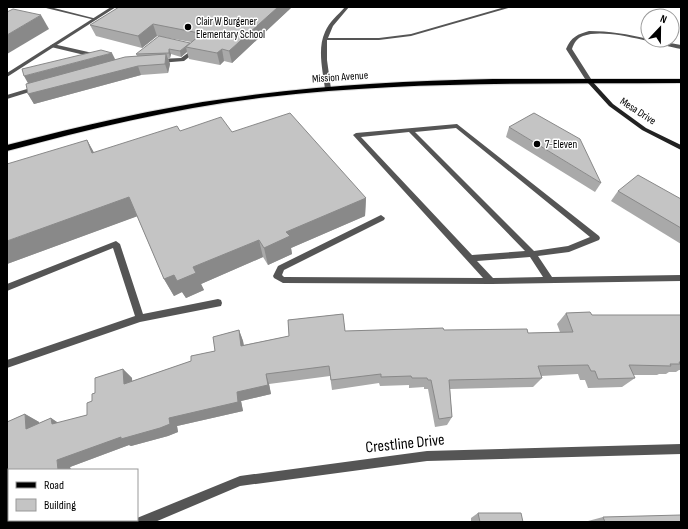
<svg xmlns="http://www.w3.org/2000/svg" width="688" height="529" viewBox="0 0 688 529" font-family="'Sofia Sans Condensed',sans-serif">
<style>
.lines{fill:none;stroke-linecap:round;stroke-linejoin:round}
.primary-casing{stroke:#dbdbdb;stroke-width:2}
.service{fill:#555;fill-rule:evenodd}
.minor{fill:#555;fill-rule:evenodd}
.tertiary{fill:#555;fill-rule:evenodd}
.secondary{fill:#222;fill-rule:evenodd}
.primary{fill:#000;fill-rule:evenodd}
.wall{fill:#a9a9a9}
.shaded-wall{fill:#898989}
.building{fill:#c4c4c4;stroke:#898989}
.poi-dot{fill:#000;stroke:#fff;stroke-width:1.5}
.labels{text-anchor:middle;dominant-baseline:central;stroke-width:3;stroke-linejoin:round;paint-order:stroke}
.far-poi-label{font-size:11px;fill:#000;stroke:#fff;text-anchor:start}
.far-street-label{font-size:11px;fill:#000;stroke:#fff}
.near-street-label{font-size:16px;fill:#000;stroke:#fff}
</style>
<rect width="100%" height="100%" fill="#fff"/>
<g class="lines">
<defs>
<path id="primary" d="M493,79H681V83C543,84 405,81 268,97C179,107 93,128 7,151V145C81,126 155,108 231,98C318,85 405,81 493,79Z"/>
</defs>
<use href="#primary" class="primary-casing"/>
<g class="service">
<path d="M42,7H50L97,19L95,20Z"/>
<path d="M345,7H349L333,26L328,38H379L411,34L505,7H512L411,36L379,40H327V60L331,89L328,91L325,89C323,71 317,49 325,32C329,22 338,15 345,7Z"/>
<path d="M53,44L97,54L100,56L97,58L51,47L50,46Z"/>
<path d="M196,47L199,49L198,50L184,61L159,63L156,61L159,59L181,58Z"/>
<path d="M37,86L40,88L39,89L7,99V95Z"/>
<path d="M457,124L599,236L600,238L599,240L569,252L538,256L552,277L681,275V281L491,284L283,283L274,278L273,276L278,266L381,215L385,218L384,220L284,270L282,275L284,277L483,278L353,135L356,133ZM456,128L590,237L568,246L534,251L415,132ZM409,132L525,251L472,255L361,137ZM530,257L543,277L493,278L477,261Z"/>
<path d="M116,241L120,244L143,314L218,299L221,300L222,303L221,306L140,322L7,368V360L135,316L113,248L7,291V284Z"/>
</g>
<g class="minor">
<path d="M589,31C609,31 628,34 648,39V40H654L681,45V49C656,44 606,27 583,36C577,38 574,43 572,49L593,82L590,84L587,82L566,49C571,37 578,34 589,31Z"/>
<path d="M681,444V454L427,461L240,486L155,522H135L137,518L240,476L427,451Z"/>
</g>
<path class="tertiary" d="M111,7H116L7,77V73Z"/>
<path class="secondary" d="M590,80L592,81L613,104L646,128L681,145V150L642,130L609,106L588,83L587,82Z"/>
<use href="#primary" class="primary"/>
</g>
<g class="wall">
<path d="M292,7L232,63L224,61L220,65L189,59L187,52L181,57L171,54L170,58H168L170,64L168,73L141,75L34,104L28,94L115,60L137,56L136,54L190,43L191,42L157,36L142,48L96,36L90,25Z"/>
<path d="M509,127L601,183L595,192L506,137Z"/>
<path d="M180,131L232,132L366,198L365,216L291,248L292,254L268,265L263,257L201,284L204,290L186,298L182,292L174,296L164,279L137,216L7,264L87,140L94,153Z"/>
<path d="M618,191L681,199V244L611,201Z"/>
<path d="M590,312L592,315H681V370H679L676,372H669L666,374H659L657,375H633L635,378L622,387L588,388L585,380H580L578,374L541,376L542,378L533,387L450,389L452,417L447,425L435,427L428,389H424V387L409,388V385L380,386L379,383L332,390L330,376L269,384L271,394L241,401L243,411L177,426L178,432L168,436L131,446L129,445L70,467L71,470H9V491L7,492V422L25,414L39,422V423L51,418L58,423L87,415V403L92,401V394L95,393V378L123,369L132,378V381L191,361V356L215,351L213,337L239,330L243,341L244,345L289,336L288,320L343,314L345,331L443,328L444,330L527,329L528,333L560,332L557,324L566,313Z"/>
<path d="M478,513L523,522H471V518Z"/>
<path d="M603,517L681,522H588V521Z"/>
</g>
<g class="shaded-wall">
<path d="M278,7H292L232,63L229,51Z"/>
<path d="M41,15L49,29L7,54V35Z"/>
<path d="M153,24L157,36L142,48L138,36Z"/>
<path d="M186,47L187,52L181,57L180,51Z"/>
<path d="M169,49L171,54L170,58L169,53Z"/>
<path d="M222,49L224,61L220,65L217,53Z"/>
<path d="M112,53L117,63L30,87L24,76Z"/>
<path d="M166,54L170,64L168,73L165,64Z"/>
<path d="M138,66L141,75L34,104L28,94Z"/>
<path d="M87,140L97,158L92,153Z"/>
<path d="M129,197L138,216L7,264V241Z"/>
<path d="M366,198L365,216L291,248L292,254L268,265L264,248L286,232Z"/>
<path d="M259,240L263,257L201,284L204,290L186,298L182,292L174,296L164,279L193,267Z"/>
<path d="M239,330L243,341L245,356L241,346Z"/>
<path d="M123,369L132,378L133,393L124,384Z"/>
<path d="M266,374L269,384L271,394L241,401L243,411L177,426L178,432L168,436L131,446L129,445L70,467L71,470H58L57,460L237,392Z"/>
<path d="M25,414L39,422L40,436L26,429Z"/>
<path d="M51,418L63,426L52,424Z"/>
<path d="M7,481H9V491L7,492Z"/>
</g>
<g class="building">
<path d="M119,7H278L229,51L222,49L217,53L186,47L200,35L199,33L153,24L138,36L90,25Z"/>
<path d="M13,9L41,15L7,35V12Z"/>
<path d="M159,36L190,43L180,51L169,49V53L136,54Z"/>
<path d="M101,50L112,53L24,76L22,69Z"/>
<path d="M166,54L165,64L138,66L28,94L26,84L125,57Z"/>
<path d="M290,113L366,198L286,232L290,236L264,248L259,240L193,267L196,273L177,281L174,275L164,279L129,197L7,241V164L87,140L92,153L177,126L180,131L221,117L232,132Z"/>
<path d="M534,113L580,139L601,183L509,127Z"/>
<path d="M638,175L681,199V228L618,191Z"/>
<path d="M590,312L592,315H681V362H679L680,364H670L671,366L629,365L635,378L598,379L595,371H591L588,365L538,366L542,378L449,380L452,417L439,419L431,380H428L427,378H412L411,376L381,377V374L331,380L329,366L266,374L268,385L237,392L238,402L169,418L170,424L160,428L121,439V437L57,460L58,470H9V482L7,484V422L25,414L26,429L51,418L52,424L87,415V403L92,401V394L95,393V378L123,369L124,384L191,361V356L215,351L213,337L239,330L241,346L289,336L288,320L343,314L345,331L443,328L444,330L527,329L528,333L573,332L566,313Z"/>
<path d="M478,513H521L523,522H480Z"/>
<path d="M681,515V522H605L603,517Z"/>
</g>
<g class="poi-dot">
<circle cx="188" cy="27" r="4"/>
<circle cx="537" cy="144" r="4"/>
</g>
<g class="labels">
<g class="far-poi-label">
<text x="196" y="21">Clair W Burgener<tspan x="196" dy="13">Elementary School</tspan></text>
<text x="545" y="144">7-Eleven</text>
</g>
<g class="far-street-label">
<text transform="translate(340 77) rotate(-4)">Mission Avenue</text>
<text transform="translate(638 111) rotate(33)">Mesa Drive</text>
</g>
<g class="near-street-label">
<text transform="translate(405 444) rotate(-6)">Crestline Drive</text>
</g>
</g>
<rect width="688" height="529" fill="none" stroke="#000000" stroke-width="16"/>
<rect x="8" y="469" width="130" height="52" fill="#ffffff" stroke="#999999"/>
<rect x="16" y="482" width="20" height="6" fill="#000000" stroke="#999999"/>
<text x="44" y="489" font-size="12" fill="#000000">Road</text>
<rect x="16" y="499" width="20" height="12" fill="#c4c4c4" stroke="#999999"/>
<text x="44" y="509" font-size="12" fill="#000000">Building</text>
<g transform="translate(660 28) rotate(22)"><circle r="19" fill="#ffffff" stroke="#999999"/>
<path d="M0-3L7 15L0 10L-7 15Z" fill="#000000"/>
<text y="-6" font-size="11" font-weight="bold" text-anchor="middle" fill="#000000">N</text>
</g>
</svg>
